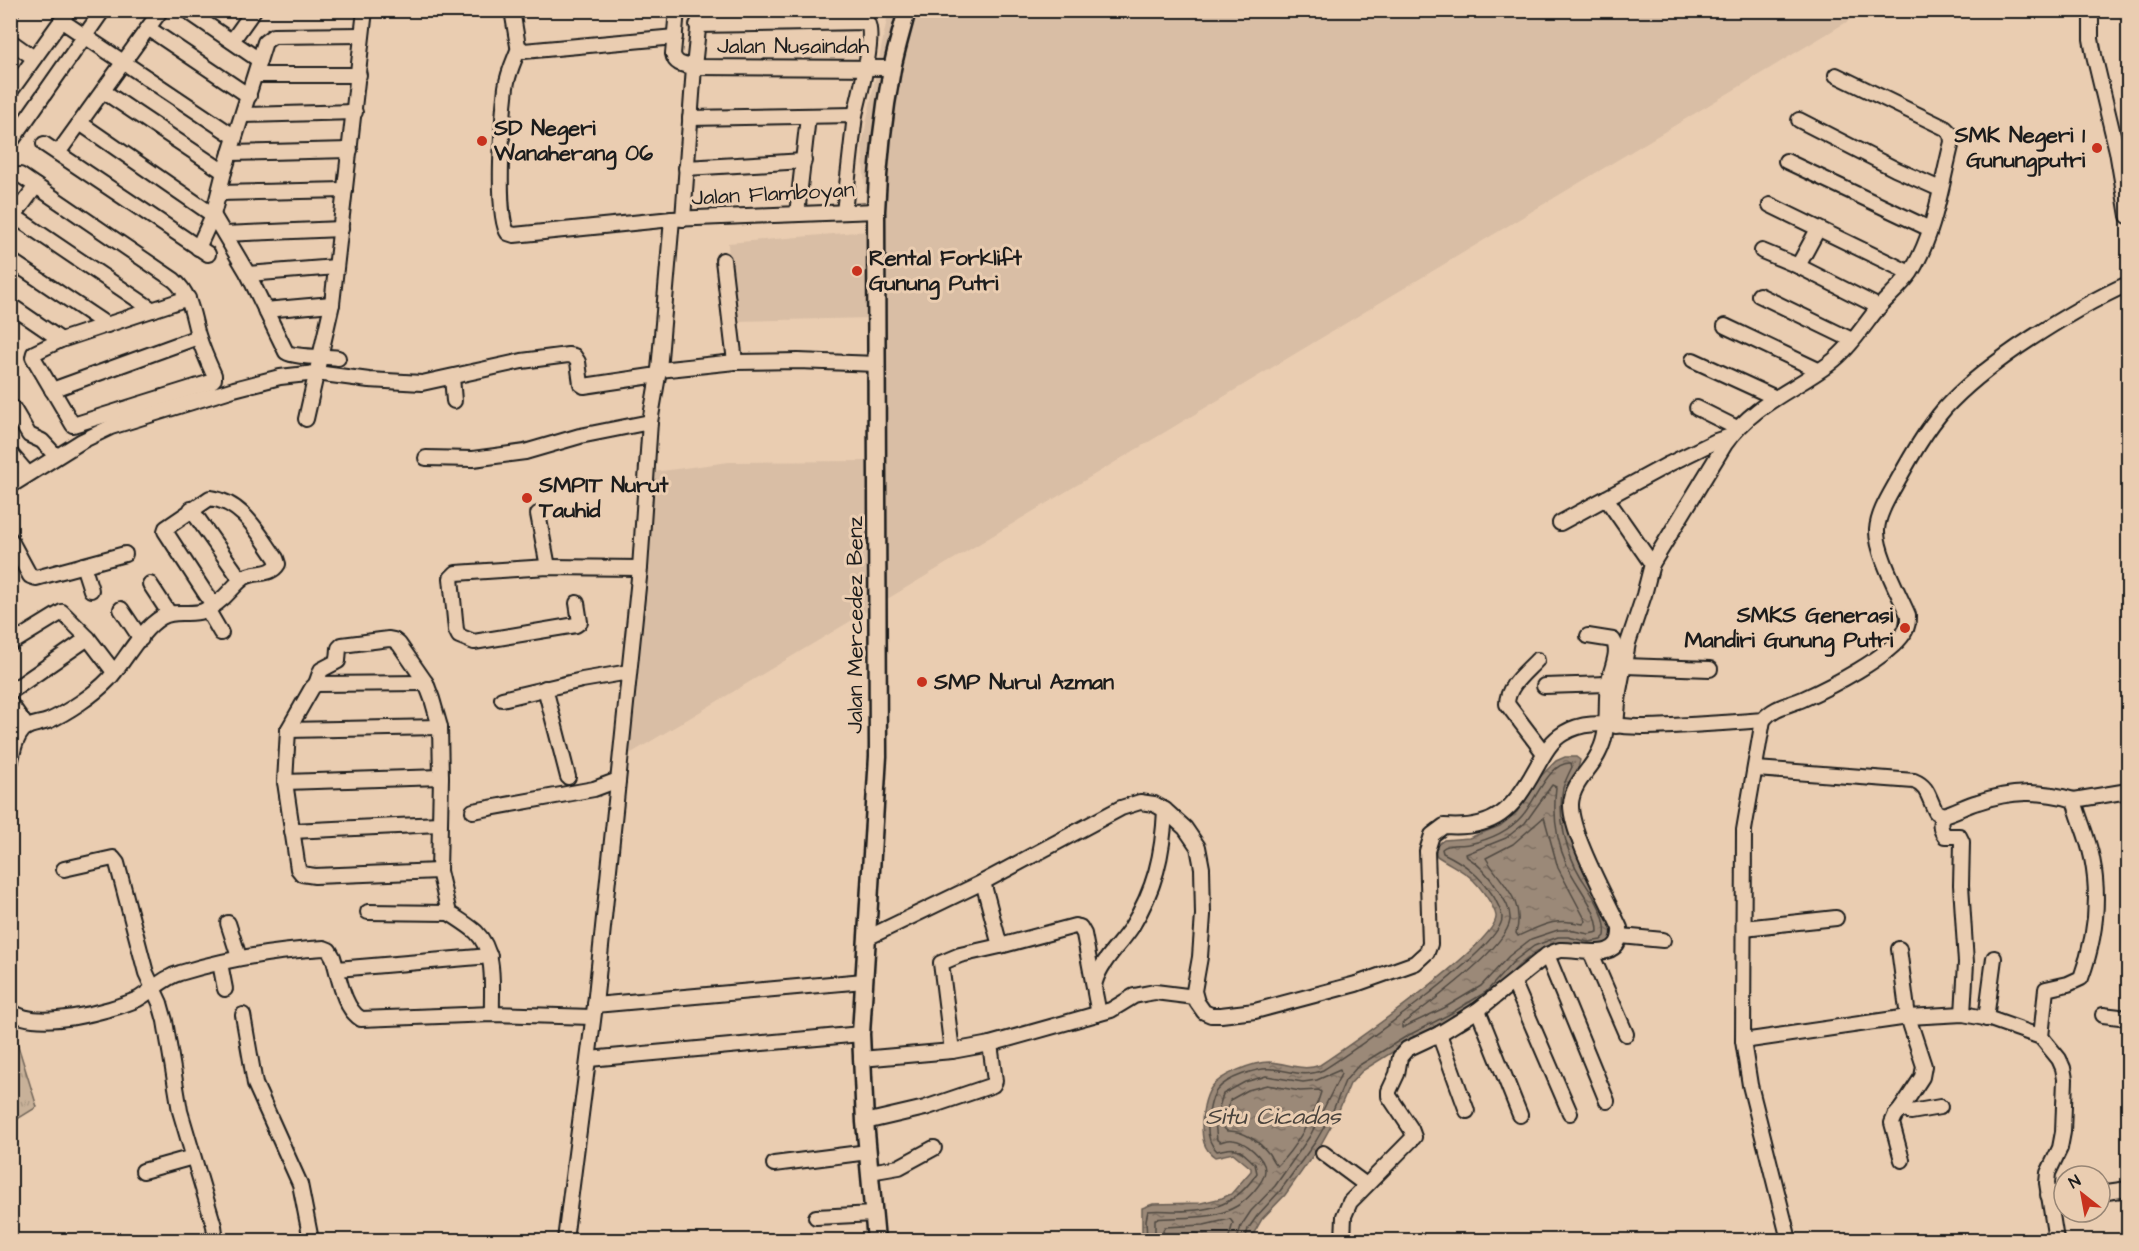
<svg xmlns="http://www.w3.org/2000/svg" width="2139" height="1251" viewBox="0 0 2139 1251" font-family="'Architects Daughter',sans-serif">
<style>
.built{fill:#d9bea5}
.grass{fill:url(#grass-tufts);stroke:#72665a;stroke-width:1.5}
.water{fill:url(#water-ripples);stroke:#685d53;stroke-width:1.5}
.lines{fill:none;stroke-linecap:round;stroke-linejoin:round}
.shore{stroke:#4f4841;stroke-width:1.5}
.minor-casing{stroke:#1c1c1c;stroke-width:18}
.major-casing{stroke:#1c1c1c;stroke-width:21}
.minor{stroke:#eacdb1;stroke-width:14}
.major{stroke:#eacdb1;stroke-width:16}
.poi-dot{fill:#c8321e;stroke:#eacdb1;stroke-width:2}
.labels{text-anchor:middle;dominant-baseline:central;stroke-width:6;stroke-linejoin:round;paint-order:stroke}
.street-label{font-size:22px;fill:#1c1c1c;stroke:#eacdb1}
.poi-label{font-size:22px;font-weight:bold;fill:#1c1c1c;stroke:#eacdb1;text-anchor:start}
.water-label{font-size:24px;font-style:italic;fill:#48423c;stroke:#eacdb1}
</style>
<defs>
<pattern id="grass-tufts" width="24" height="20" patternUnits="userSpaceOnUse" patternTransform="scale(1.5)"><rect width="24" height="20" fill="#c8b199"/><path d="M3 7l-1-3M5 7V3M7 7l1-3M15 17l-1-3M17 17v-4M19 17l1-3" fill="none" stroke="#ab9883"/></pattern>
<pattern id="water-ripples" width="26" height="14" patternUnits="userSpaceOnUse" patternTransform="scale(1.5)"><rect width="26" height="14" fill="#9b8978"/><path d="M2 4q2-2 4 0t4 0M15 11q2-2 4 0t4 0" fill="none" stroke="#7e6f62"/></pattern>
</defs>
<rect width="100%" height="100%" fill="#eacdb1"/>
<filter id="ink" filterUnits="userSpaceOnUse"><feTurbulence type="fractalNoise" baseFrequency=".0167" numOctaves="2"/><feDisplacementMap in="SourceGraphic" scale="12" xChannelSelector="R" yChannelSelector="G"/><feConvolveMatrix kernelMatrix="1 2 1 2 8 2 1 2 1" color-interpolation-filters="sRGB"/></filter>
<g filter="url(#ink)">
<path class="built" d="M828,11H1865L628,755L629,684L646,588L654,472L729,462L868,461L874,318L732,321L728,243L868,231L862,145L888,14L827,16Z"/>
<path class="grass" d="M15,1036L37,1107L11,1123V1037Z"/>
<path class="water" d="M1565,757H1576L1580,760C1579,770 1572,777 1570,786C1567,796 1569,823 1571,834C1577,869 1612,904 1612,938L1603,945L1588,948L1559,943L1537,951L1518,966L1490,996L1451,1020L1410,1041L1362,1071L1350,1084L1336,1117L1321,1144L1285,1195L1262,1219L1250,1240H1142V1208L1153,1204L1201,1203L1222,1198L1231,1194L1251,1171V1168L1233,1153L1215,1157C1203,1149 1202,1138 1202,1124C1202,1113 1205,1097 1211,1088C1219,1075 1254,1062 1269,1062C1288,1063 1302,1072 1320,1065C1346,1048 1499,942 1496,916C1495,909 1490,902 1486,896C1470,872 1460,871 1437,856L1435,850L1436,846L1444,840L1469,838L1500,826L1517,812L1538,779L1556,761Z"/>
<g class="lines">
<g class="shore">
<path d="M1552,785L1556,787C1553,813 1556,841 1567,865C1576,886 1598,908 1598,932L1589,934L1569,930H1558L1531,939L1509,956L1481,986L1444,1008L1402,1028V1024C1426,1006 1507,948 1510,920C1511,909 1504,899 1498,890C1490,877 1481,865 1467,857L1466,854L1506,838L1525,823Z"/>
<path d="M1544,817L1558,868L1586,921L1583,924C1555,917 1543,925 1518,936L1516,933C1526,899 1500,883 1486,858L1513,844Z"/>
<path d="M1267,1085L1300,1091L1319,1090L1321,1092C1314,1116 1295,1149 1277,1166C1273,1163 1272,1159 1269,1154C1259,1141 1243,1130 1227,1131L1224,1128L1230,1100L1248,1090Z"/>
<path d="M1147,1240L1146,1220L1148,1211C1157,1210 1167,1211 1176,1211C1213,1211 1236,1205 1257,1173L1255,1164C1239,1149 1239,1145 1217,1151C1208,1143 1207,1132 1208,1121C1209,1112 1211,1097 1217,1090C1226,1078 1258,1067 1273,1069C1291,1071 1304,1078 1323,1070C1352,1052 1502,948 1502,918C1502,911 1497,903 1494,897C1480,876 1466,864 1443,853L1442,849C1449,843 1460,846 1469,844C1488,840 1509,831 1522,816C1535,802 1549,761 1571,763L1572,767C1569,773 1565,781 1563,788C1557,817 1566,852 1581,877C1592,894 1608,916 1605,936L1601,940L1589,942L1568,937H1558L1534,946L1514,961L1486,992L1448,1015L1407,1036L1358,1066L1345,1081L1331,1115L1316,1141L1280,1191L1257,1216L1248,1229L1245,1240"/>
<path d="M1155,1240V1219C1182,1216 1212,1221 1237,1206C1247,1200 1265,1182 1265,1170C1265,1158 1245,1141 1233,1140C1228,1139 1224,1141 1220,1142L1217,1140L1215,1121L1223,1094L1245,1082L1266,1076L1303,1082L1317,1080L1340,1070L1341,1074L1310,1136L1275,1186L1251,1211L1241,1226L1237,1240"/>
<path d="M1164,1240L1163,1230L1165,1227L1204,1225L1230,1219L1233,1223L1228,1240"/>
</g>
<defs>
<g id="minor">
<path d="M186,10L259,60"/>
<path d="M512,10L518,46L524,51L675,37"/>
<path d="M677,10L673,54C675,65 684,65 694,67L892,68"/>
<path d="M2091,10V39L2094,55L2117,151L2128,216"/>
<path d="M10,13L12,10"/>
<path d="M62,21L235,137"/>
<path d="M697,25L867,22C876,35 859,98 855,115"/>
<path d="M148,28L249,96"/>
<path d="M10,41L34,58"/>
<path d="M232,41L254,10"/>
<path d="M519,48C514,61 508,73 506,87C503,112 495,216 508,233L514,235L672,219L876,211"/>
<path d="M256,75H359"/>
<path d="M103,91L224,172"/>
<path d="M10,92L69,10"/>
<path d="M243,115L355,112"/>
<path d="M690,118L855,115L844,212"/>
<path d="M1799,120L1895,169L1940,189"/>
<path d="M80,123L213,215L248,274L286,352C295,358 325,356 338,358"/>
<path d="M10,143L103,10"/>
<path d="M44,144L208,254"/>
<path d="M58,153L161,10"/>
<path d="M230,153L350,150"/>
<path d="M1786,161L1930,229"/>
<path d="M686,168L804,161"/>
<path d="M20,175L174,280C191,295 192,314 198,335C202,348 208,362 214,375V379L211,382L73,425L33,357L34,353L61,340L188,298"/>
<path d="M219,193L345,190"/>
<path d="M1770,205L1910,273"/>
<path d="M797,214L808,117"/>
<path d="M14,216L153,310"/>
<path d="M683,219L694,67L700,10"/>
<path d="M10,221L36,186"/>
<path d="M225,234L341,229"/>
<path d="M198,248L213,215L224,172L265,42L273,36L361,35"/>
<path d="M1762,251L1798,266L1879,307"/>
<path d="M10,260L107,325"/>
<path d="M723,260L735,362"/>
<path d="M1798,266L1818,229"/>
<path d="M248,274L336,267"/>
<path d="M1759,295L1852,340"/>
<path d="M10,305L61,340"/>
<path d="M265,310L332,304"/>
<path d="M1725,326L1818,370"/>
<path d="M1693,360L1774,397"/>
<path d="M659,370L735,362L798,361L877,364"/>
<path d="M452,377L454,401"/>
<path d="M52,390L198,337"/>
<path d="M13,408L29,435L42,441L56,456"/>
<path d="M1697,408L1737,428"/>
<path d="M306,419L332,304L365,10"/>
<path d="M10,453L28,474"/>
<path d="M426,458L473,459L525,452L580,436L650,422"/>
<path d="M10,486L82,441L111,427L234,389L280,377L316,373L369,380L422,383L522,361L568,355L574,356L578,362L581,384L584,386L658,375"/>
<path d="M1606,498L1652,564"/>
<path d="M191,509L241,580"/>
<path d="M538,514L548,567"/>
<path d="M1560,523L1669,464L1716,441L1731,436"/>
<path d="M10,539L30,576L36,578L125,554"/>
<path d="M83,565L91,590"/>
<path d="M150,584L169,613"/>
<path d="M577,603L580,622L576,625L474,642L459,636L456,630L451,578L456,573L548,567L640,568"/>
<path d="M121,609L141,639"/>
<path d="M207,609L221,633"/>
<path d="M10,644L62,612L88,638L114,672"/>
<path d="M1537,660C1525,673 1507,686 1507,704L1544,753"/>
<path d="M1625,666L1710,669"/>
<path d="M426,683L316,684L312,688L288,730L285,782L298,869L302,874L315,876L439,871"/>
<path d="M316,684L321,670L338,661L339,648L342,645L389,639L394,640L399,644L426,683L432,699L440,727L441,777L439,871L449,913C458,919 468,925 476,932C497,953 491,987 492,1014"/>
<path d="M1544,686L1608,684"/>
<path d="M545,688L568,777"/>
<path d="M10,692L88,638"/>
<path d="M502,699L582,680L629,672"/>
<path d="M10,703L27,727"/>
<path d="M1763,720L1744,830L1743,1041L1750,1085L1789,1240"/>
<path d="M1616,726L1619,691L1628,643L1644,595L1652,564L1725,444C1755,403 1791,392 1829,364C1847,351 1861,330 1874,313C1885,299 1901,287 1911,272C1935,234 1941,185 1952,142L1951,134L1945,128L1836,75"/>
<path d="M288,730L440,727"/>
<path d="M10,764C13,753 14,740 23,730C29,724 40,724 48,721C67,713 95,694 109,679C125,661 141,629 162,617C175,609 189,616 203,611C214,607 224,598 232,589C236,585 240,580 245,577C256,571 271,576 278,564L276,558C258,533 243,502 210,498L166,528L165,531L213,605"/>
<path d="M1756,769L1914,781C1929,787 1928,798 1936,812L1943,815C1955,812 1966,805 1978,802C2011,791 2040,790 2074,800C2079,819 2088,838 2092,858C2100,898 2095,940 2081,978L2068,984L2046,989L2041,1037"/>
<path d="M285,782L441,777"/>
<path d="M2074,800L2128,791"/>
<path d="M473,811L594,789L618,780"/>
<path d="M1943,815C1939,822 1940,830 1945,836H1959L1962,842L1961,885L1966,963L1963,1014"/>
<path d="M292,831L439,824"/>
<path d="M64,869L113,858L117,863L146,973L160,1003L165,1021L180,1111L214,1226L216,1240"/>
<path d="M983,882L1000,946L1075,926L1080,927L1084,934L1094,987"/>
<path d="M368,912L449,913"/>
<path d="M228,923L239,957"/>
<path d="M1744,928L1836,918"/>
<path d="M1621,936L1663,940"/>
<path d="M867,938L983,882L1121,808L1140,802L1154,804L1165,810L1185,828L1198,847L1202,868L1203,915L1200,957L1194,991L1197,1002L1204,1012L1211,1015H1221L1255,1011L1356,984L1415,963L1427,952L1430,944L1427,851L1432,835L1444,826C1495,830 1513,810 1536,768C1544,754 1550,741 1564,733C1590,717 1617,728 1645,727C1684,726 1724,723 1763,720C1773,707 1789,705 1803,699C1830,687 1889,657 1904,633C1908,627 1908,622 1908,615C1899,594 1876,552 1877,530C1878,513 1890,495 1898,480C1912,455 1926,430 1945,408C1967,384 1992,365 2018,347C2054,323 2089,301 2128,284"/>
<path d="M1899,949L1908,1017L1924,1066L1922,1077L1901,1109L1895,1116L1892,1123L1902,1160"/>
<path d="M1591,953L1626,1034"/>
<path d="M1547,955L1607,1101"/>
<path d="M220,963L225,989"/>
<path d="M337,969L490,956"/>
<path d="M1514,983L1570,1113"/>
<path d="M595,1005L864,981"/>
<path d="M10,1010C34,1032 111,1011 138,999C152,991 164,977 180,973C226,959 276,951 324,948L329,950L333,957C339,976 343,1008 361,1019L492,1014L592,1017"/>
<path d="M1478,1010L1520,1115"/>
<path d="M1097,1014C1100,1004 1092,993 1095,982C1101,961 1119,946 1131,928C1155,889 1163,855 1165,810"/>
<path d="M243,1015L255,1084L300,1184L311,1240"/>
<path d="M2103,1015L2128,1018"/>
<path d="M1986,1019L1994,958"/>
<path d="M1439,1034L1467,1111"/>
<path d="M1743,1041L1908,1017L1963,1014L1990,1019L2041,1037L2059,1059L2063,1068L2065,1079L2063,1132L2060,1148L2048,1173L2047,1183L2056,1240"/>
<path d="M952,1051L941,963L960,955L1000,946"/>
<path d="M589,1059L861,1034"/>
<path d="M861,1059L952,1051L990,1044L1111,1010L1134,996L1144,994L1155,992L1195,997"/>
<path d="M1901,1109L1911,1112L1940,1107"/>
<path d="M865,1122L925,1108L993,1085L995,1081L990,1044"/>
<path d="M1323,1153L1366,1185"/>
<path d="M774,1164L868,1152"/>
<path d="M143,1171L193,1157"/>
<path d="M870,1172L899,1167L934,1148"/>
<path d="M2100,1193L2128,1189"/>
<path d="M2048,1195L2064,1196"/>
<path d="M816,1217L874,1214"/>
<path d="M565,1240L595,1005L640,568L650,422L659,370L672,219"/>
<path d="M1343,1240L1344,1216L1350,1202L1414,1137L1411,1129L1389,1096V1091L1397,1074L1400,1057L1407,1049L1439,1034L1478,1010L1547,955C1551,953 1556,951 1560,950C1582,949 1622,964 1620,928C1607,899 1570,833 1571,804C1572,783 1591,770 1599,752C1610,731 1605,707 1608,684C1610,671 1621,652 1613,640L1588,636"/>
</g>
<path id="major" d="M876,1240L865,1122L861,1034L878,756L876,211C878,163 883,116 892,69C896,49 902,30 907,10"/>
</defs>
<use href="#minor" class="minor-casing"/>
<use href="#major" class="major-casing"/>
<use href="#minor" class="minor"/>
<use href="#major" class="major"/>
</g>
</g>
<g class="poi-dot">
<circle cx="482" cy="141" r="6"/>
<circle cx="2097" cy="148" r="6"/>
<circle cx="857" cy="271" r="6"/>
<circle cx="527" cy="498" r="6"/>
<circle cx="1905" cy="628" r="6"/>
<circle cx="922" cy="682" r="6"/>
</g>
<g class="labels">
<g class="street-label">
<text x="793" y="46">Jalan Nusaindah</text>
<text transform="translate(773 194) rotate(-3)">Jalan Flamboyan</text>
<text transform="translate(855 625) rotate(-90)">Jalan Mercedez Benz</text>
</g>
<g class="poi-label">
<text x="494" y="128">SD Negeri<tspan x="494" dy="25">Wanaherang 06</tspan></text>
<text x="2085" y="135" text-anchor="end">SMK Negeri 1<tspan x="2085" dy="25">Gunungputri</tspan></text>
<text x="869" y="258">Rental Forklift<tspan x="869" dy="25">Gunung Putri</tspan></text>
<text x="539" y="485">SMPIT Nurut<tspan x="539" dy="25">Tauhid</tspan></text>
<text x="1893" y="615" text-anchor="end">SMKS Generasi<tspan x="1893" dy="25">Mandiri Gunung Putri</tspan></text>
<text x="934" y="682">SMP Nurul Azman</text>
</g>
<g class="water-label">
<text x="1273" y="1117">Situ Cicadas</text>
</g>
</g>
<rect width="2139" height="1251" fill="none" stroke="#eacdb1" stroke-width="36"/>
<rect x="18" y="18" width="2103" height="1215" fill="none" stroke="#1c1c1c" stroke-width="2" filter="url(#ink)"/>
<g transform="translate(2082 1194) rotate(329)"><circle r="28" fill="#eacdb1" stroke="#988675" stroke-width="1.5"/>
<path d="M0-4.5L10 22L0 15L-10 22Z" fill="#c8321e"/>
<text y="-9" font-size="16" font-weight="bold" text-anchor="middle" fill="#1c1c1c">N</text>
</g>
</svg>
